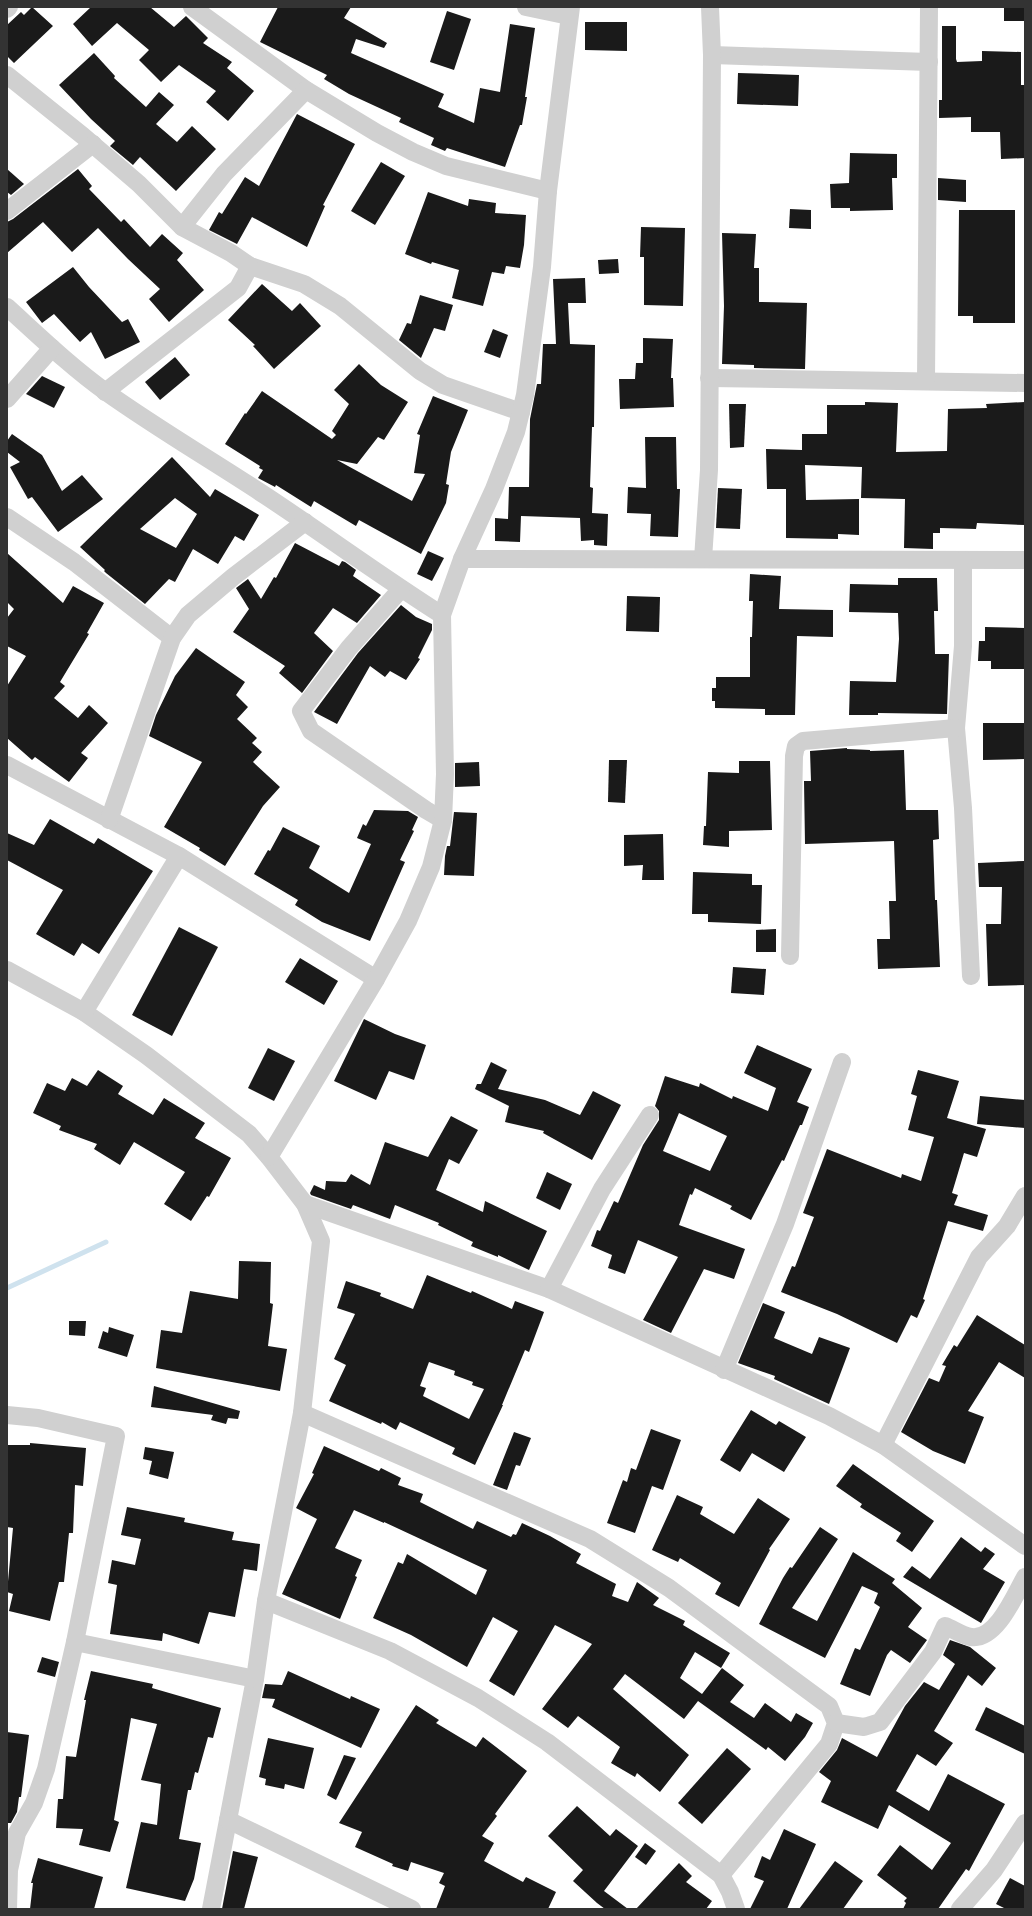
<svg xmlns="http://www.w3.org/2000/svg" width="1032" height="1916" viewBox="0 0 1032 1916" font-family="Montserrat,sans-serif">
<style>
.lines{fill:none;stroke-linecap:round;stroke-linejoin:round}
.stream{stroke:#cfe2ee;stroke-width:5}
.building{fill:#1a1a1a;fill-rule:evenodd}
.minor{stroke:#d0d0d0;stroke-width:18}
</style>
<rect width="100%" height="100%" fill="#fff"/>
<g class="lines">
<path class="stream" d="M7,1288L106,1242"/>
</g>
<g class="building">
<path d="M32,7L53,26L14,63L7,56V25L21,12L24,15Z"/>
<path d="M91,7H150L174,27L186,16L208,38L203,43L232,62L227,68L254,91L228,121L206,102L216,91L179,65L161,82L139,60L149,50L117,23L92,46L73,24Z"/>
<path d="M278,7H351L344,18L387,43L384,48L356,39L351,53L444,94L438,107L474,123L480,88L500,92L510,24L535,28L525,97H527L522,125H520L505,167L447,148L445,151L431,145L434,138L399,122L401,118L349,94L324,79L327,75L260,42Z"/>
<rect x="1004" y="7" width="21" height="14"/>
<path d="M447,11L471,19L454,70L430,62Z"/>
<path d="M585,22H627V51L585,50Z"/>
<path d="M942,26H956V59L957,62L982,61V51L1021,52V85H1024L1025,158L1001,159L1000,132H971V117L939,118V100H942Z"/>
<path d="M94,53L115,76L114,78L146,107L159,92L174,105L156,124L177,142L192,126L216,149L176,191L140,157L133,165L110,146L115,141L91,119L59,85Z"/>
<path d="M738,73L799,75L798,106L737,104Z"/>
<path d="M297,114L355,144L323,205L325,206L307,247L252,217L237,244L209,230L219,212L222,214L245,177L259,186Z"/>
<path d="M850,153L897,154V178H892L893,210L850,211V208H831L830,184L849,183Z"/>
<path d="M381,162L405,176L375,225L351,211Z"/>
<path d="M7,169L24,184L11,195L7,192Z"/>
<path d="M78,169L92,186L89,189L121,222L124,219L150,247L162,234L183,253L177,260L204,290L169,322L149,299L160,289L128,259L98,228L72,252L43,222L7,253V222L13,219Z"/>
<path d="M938,178L966,180V202L938,200Z"/>
<path d="M428,192L468,206L469,199L496,203L495,213L526,215L524,245L520,268L506,266L504,274L492,272L483,306L452,298L459,270L432,262L431,264L405,254Z"/>
<path d="M790,209L811,210V229L789,228Z"/>
<path d="M959,210H1015V323H973V316H958Z"/>
<path d="M641,227L685,228L683,306L644,305V257H640Z"/>
<path d="M722,233L756,234L754,268H759V302L807,303L805,369L754,368V365L722,364L724,306Z"/>
<path d="M618,259L619,273L599,274L598,260Z"/>
<path d="M73,267L89,287L122,322L128,319L140,342L105,359L91,332L80,342L54,314L42,323L26,302Z"/>
<path d="M585,278L586,303H568L570,344L595,345L594,427H592L590,487L593,488L592,513L608,514L607,546L594,545V540L581,541L580,518L521,516L520,542L495,541V518L508,519L509,487H529L530,419L537,384H541L543,344H556L553,279Z"/>
<path d="M262,284L292,311L300,303L321,326L274,369L253,346L255,345L228,320Z"/>
<path d="M420,295L453,305L445,331L434,328L421,358L399,340L407,323L411,324Z"/>
<path d="M493,329L508,335L500,358L484,352Z"/>
<path d="M643,338L673,339L671,378H673L674,407L620,409L619,379H635L636,363H643Z"/>
<path d="M175,357L190,375L160,400L145,382Z"/>
<path d="M359,364L381,385L408,402L384,440L378,437L357,464L337,460L412,501L425,474L414,473L420,435L417,434L433,396L468,410L451,452L446,484L449,485L446,503L421,554L359,520L356,526L314,501L311,507L276,485L275,487L258,478L263,470L259,468L260,466L225,444L245,413L246,414L262,391L332,439L336,435L332,431L349,404L334,390Z"/>
<path d="M42,376L65,387L54,408L26,394Z"/>
<path d="M865,402L898,403L896,452L947,451L948,409L987,408L986,404L1025,402V525L977,523L976,529L940,528V533H933V549L904,548L905,499L861,498L862,467L805,465L806,500L859,499V535L838,534V539L786,538V489H767L766,449L802,450V434H827V405H865Z"/>
<path d="M729,404H746L744,447L730,448Z"/>
<path d="M12,434L42,455L62,491L82,475L103,499L58,532L32,497L28,499L10,467L20,462L7,452V441Z"/>
<path d="M645,437H676L677,489H680L678,537L650,536L651,514L627,513L628,487L646,488Z"/>
<path d="M172,457L210,497L215,489L259,515L244,541L235,536L218,564L193,549L175,582L169,579L145,604L106,573L104,571L105,570L80,547ZM175,498L197,514L176,548L140,529Z"/>
<path d="M718,488L742,489L740,529L716,528Z"/>
<path d="M295,543L339,566L342,561L345,562L356,570L353,576L381,595L357,623L333,608L314,633L333,651L302,693L279,673L285,666L233,632L249,609L236,588L248,579L261,599L274,577L276,578Z"/>
<path d="M428,551L444,558L432,581L417,574Z"/>
<path d="M7,553L63,603L73,586L104,603L87,633L89,634L60,682L65,686L54,698L78,718L89,705L108,723L81,753L88,758L69,782L35,757L32,760L7,738V686L26,656L7,646V618L14,609L7,602Z"/>
<path d="M750,574L781,576L779,609L833,610V637L797,636L795,715H765V709L715,708V701H712V688H716V677H750V637H752L753,601H749Z"/>
<path d="M898,578H937L938,611H934L935,654H949L947,714L878,713V715H849L850,681L896,682L899,639L898,613L849,612L850,584L898,585Z"/>
<path d="M627,596L660,597L659,632L626,631Z"/>
<path d="M401,605L416,617L432,624V630L418,658L420,659L406,680L390,671L385,677L370,666L337,724L314,712L358,653Z"/>
<path d="M985,627L1025,628V669H991V661H978L979,641H985Z"/>
<path d="M196,648L245,682L236,695L248,707L237,719L257,738L252,743L262,752L253,762L280,787L263,806L225,866L199,850L200,848L164,827L202,762L149,736L156,715L175,676Z"/>
<path d="M983,723H1025V759L983,760Z"/>
<path d="M847,748V749L870,750V751L904,750L906,810H938L939,839L933,840L935,900H937L940,967L878,969L877,939H890L889,901H896L894,841L805,844L804,781H811L810,751Z"/>
<path d="M609,760H627L625,803L608,802Z"/>
<path d="M739,761H770L772,830L729,831V847L703,845L704,826H706L708,772L739,773Z"/>
<path d="M479,762L480,786L455,787V763Z"/>
<path d="M374,810L408,811L418,817L412,830L414,831L400,860L405,862L370,941L322,922L295,905L298,900L254,874L268,850L270,851L283,827L320,846L309,868L349,893L371,844L357,838L363,824L366,826Z"/>
<path d="M454,812L477,813L474,876L444,875L445,856L447,846H450Z"/>
<path d="M50,819L94,844L98,838L153,871L99,954L82,943L74,956L36,934L63,890L7,860V833L34,845Z"/>
<path d="M663,834L664,880H642L643,865L624,866V835Z"/>
<path d="M1024,861L1025,985L988,986L986,924H1001L1002,887H979L978,863Z"/>
<path d="M693,872L752,874V885H762L761,924L708,922V914H692Z"/>
<path d="M179,927L218,947L172,1036L132,1015Z"/>
<path d="M776,929V952H756V930Z"/>
<path d="M300,958L338,981L324,1005L285,982Z"/>
<path d="M733,967L766,969L764,995L731,993Z"/>
<path d="M364,1019L395,1034L426,1045L414,1080L389,1071L376,1100L334,1081Z"/>
<path d="M757,1045L812,1069L797,1102L809,1107L802,1125H800L784,1161L782,1160L751,1220L730,1209L732,1206L695,1188L692,1195L690,1194L679,1225L745,1249L734,1279L704,1269L671,1333L643,1320L678,1257L638,1240L625,1274L608,1268L612,1255L591,1246L597,1230L600,1231L614,1201L618,1203L643,1145L659,1120V1111L655,1106L665,1076L699,1087L700,1083L732,1099L733,1096L768,1111L776,1088L744,1073ZM679,1113L727,1136L710,1171L663,1151Z"/>
<path d="M268,1048L295,1061L274,1101L248,1088Z"/>
<path d="M491,1062L507,1070L498,1089L545,1100L580,1115L593,1091L621,1105L592,1160L543,1133L544,1131L505,1122L509,1106L475,1089L477,1084H481Z"/>
<path d="M98,1070L123,1086L118,1094L153,1115L164,1098L205,1123L195,1138L231,1158L209,1197L207,1196L191,1221L164,1204L185,1172L134,1142L120,1165L94,1149L97,1144L59,1130L61,1126L33,1113L47,1083L65,1091L72,1078L87,1086Z"/>
<path d="M918,1070L959,1081L947,1118L986,1129L977,1157L964,1153L952,1193L958,1195L954,1205L988,1215L983,1231L948,1221L923,1299L925,1300L917,1318L911,1315L897,1343L837,1314L781,1292L792,1266L795,1267L814,1217L803,1213L827,1149L901,1178L902,1174L921,1181L934,1137L908,1130L917,1096L911,1094Z"/>
<path d="M980,1096L1025,1100V1128L977,1124Z"/>
<path d="M451,1116L478,1130L459,1164L449,1159L436,1190L483,1212L485,1201L547,1231L529,1270L498,1255V1257L471,1246L473,1242L438,1225L439,1223L395,1205L390,1219L353,1205L351,1209L311,1195L310,1193L314,1185L325,1190L326,1181L346,1182L351,1174L370,1185L385,1142L428,1157Z"/>
<path d="M547,1172L572,1184L560,1210L536,1198Z"/>
<path d="M239,1261L271,1262L270,1303L273,1304L268,1346L287,1349L280,1391L156,1368L161,1330L182,1333L190,1291L238,1299Z"/>
<path d="M427,1275L471,1293L472,1291L512,1309L515,1301L544,1312L529,1352L525,1350L502,1405H503L475,1465L452,1454L455,1448L400,1422L396,1430L382,1422L381,1424L329,1401L346,1365L334,1359L355,1314L337,1308L346,1281L381,1293L380,1296L413,1309ZM429,1362L455,1371L454,1375L473,1382L472,1385L484,1389L469,1419L423,1396L426,1388L420,1386Z"/>
<path d="M763,1303L785,1312L774,1338L812,1354L819,1337L850,1348L829,1404L774,1379L775,1376L738,1363Z"/>
<path d="M977,1315L1025,1345V1378L999,1362L968,1411L984,1417L965,1464L933,1451L901,1432L929,1378L939,1382L946,1366L942,1365L954,1345L957,1347Z"/>
<path d="M69,1321H86L85,1336L69,1335Z"/>
<path d="M109,1327L134,1335L127,1357L98,1348L103,1331L108,1333Z"/>
<path d="M154,1386L240,1411L238,1419L228,1418L226,1424L211,1420L213,1415L151,1407Z"/>
<path d="M751,1410L776,1425L779,1421L806,1437L784,1472L752,1453L740,1472L720,1460Z"/>
<path d="M651,1429L681,1440L663,1490L652,1486L635,1533L607,1523L623,1480L627,1482L631,1468L636,1470Z"/>
<path d="M514,1432L531,1438L520,1466L516,1465L507,1490L493,1485Z"/>
<path d="M30,1443L86,1448L83,1486L75,1485L73,1533H69L64,1582H59L50,1621L9,1611L13,1594L7,1592L13,1528L7,1527V1445H30Z"/>
<path d="M324,1446L379,1471L381,1468L401,1478L398,1485L423,1494L420,1502L473,1529L477,1521L511,1537L513,1534L516,1535L522,1523L550,1536L581,1554L576,1563L616,1584L612,1596L628,1602L637,1582L659,1598L653,1605L685,1621L683,1625L730,1653L721,1668L695,1652L680,1678L702,1694L722,1668L744,1685L730,1702L754,1718L765,1703L791,1722L796,1713L813,1723L805,1737L785,1761L768,1747L766,1750L698,1701L684,1719L625,1674L613,1689L689,1755L660,1792L637,1773L635,1777L611,1763L620,1747L578,1716L568,1728L542,1709L592,1644L555,1625L514,1696L489,1681L518,1631L493,1617L467,1667L411,1635L373,1618L398,1562L403,1564L407,1554L476,1595L487,1570L384,1522V1523L354,1510L335,1548L362,1560L355,1576L357,1577L340,1619L282,1594L317,1519L296,1508L314,1474L312,1473Z"/>
<path d="M145,1447L174,1452L168,1479L149,1474L152,1461L143,1459Z"/>
<path d="M853,1464L934,1521L912,1552L896,1541L901,1533L860,1507L862,1504L836,1486Z"/>
<path d="M677,1495L703,1507L700,1514L734,1534L758,1498L790,1519L769,1549L770,1550L739,1607L715,1594L721,1583L680,1558L678,1562L652,1550Z"/>
<path d="M127,1507L185,1518L184,1522L234,1532L232,1540L260,1544L257,1571L244,1569L235,1617L209,1612L199,1644L163,1633L162,1641L110,1634L117,1585L108,1583L112,1560L135,1565L141,1539L121,1535Z"/>
<path d="M820,1527L838,1539L792,1608L817,1621L853,1552L895,1579L892,1583L922,1608L908,1627L927,1640L910,1663L891,1650L887,1655L870,1696L840,1684L855,1648L860,1650L880,1607L874,1603L878,1593L862,1586L825,1658L759,1624L783,1578L790,1567L792,1568Z"/>
<path d="M961,1537L981,1552L985,1547L995,1554L983,1569L1005,1582L981,1623L903,1577L912,1566L930,1579Z"/>
<path d="M950,1640L970,1647L996,1668L982,1686L968,1675L934,1731L953,1743L936,1766L917,1754L896,1791L929,1811L948,1774L1005,1804L969,1871L966,1869L938,1909H903L906,1903L904,1901L907,1898L877,1875L900,1845L932,1870L951,1843L889,1805L878,1829L821,1802L831,1781L819,1772L837,1750L842,1738L877,1757L905,1706L924,1682L939,1690L955,1664L943,1655Z"/>
<path d="M42,1657L59,1662L55,1677L37,1672Z"/>
<path d="M91,1671L153,1684L152,1688L221,1708L213,1738L208,1737L198,1773L195,1772L191,1790H188L179,1839L201,1843L194,1879L185,1901L126,1888L141,1822L157,1825L161,1784L141,1780L157,1724L131,1718L114,1820L119,1822L110,1852L79,1845L83,1829L56,1828L58,1799H63L66,1756L76,1757L86,1700H84Z"/>
<path d="M288,1671L350,1699L351,1696L380,1709L361,1748L272,1707L275,1699L262,1698L265,1684L282,1685Z"/>
<path d="M416,1705L439,1720L436,1723L476,1747L483,1737L527,1771L495,1814L497,1816L482,1836L494,1843L484,1861L523,1882L526,1877L556,1892L548,1909H436L445,1886L439,1883L444,1873L411,1862L408,1871L392,1866L393,1864L355,1847L362,1832L339,1823Z"/>
<path d="M986,1707L1025,1726V1754L975,1730Z"/>
<path d="M7,1732L29,1735L21,1797H19L17,1812L11,1823H7Z"/>
<path d="M268,1738L314,1748L304,1789L285,1784L284,1789L265,1785L266,1779L259,1777Z"/>
<path d="M727,1748L751,1769L702,1824L678,1803Z"/>
<path d="M344,1755L356,1758L336,1800L327,1795Z"/>
<path d="M577,1806L610,1836L616,1829L638,1846L604,1891L628,1909H605L597,1903L573,1881L583,1870L548,1836Z"/>
<path d="M784,1829L816,1844L787,1909H750L764,1881L754,1877L762,1856L770,1860Z"/>
<path d="M645,1843L656,1851L646,1865L635,1857Z"/>
<path d="M233,1851L258,1857L244,1909H222Z"/>
<path d="M38,1858L103,1877L94,1909H30L33,1883H31Z"/>
<path d="M835,1861L863,1881L843,1909H799Z"/>
<path d="M679,1863L692,1876L686,1882L712,1901L706,1909H636Z"/>
<path d="M1010,1878L1025,1886V1909H1006L996,1904Z"/>
</g>
<g class="lines">
<g class="minor">
<path d="M192,7L306,90L377,133L413,152L446,166L548,191"/>
<path d="M526,7L569,16"/>
<path d="M7,9L9,7"/>
<path d="M712,55L929,62"/>
<path d="M7,75L83,136L139,184L182,227"/>
<path d="M306,90L224,174L182,227L231,253L250,266L304,284L340,306L420,371L443,385L521,412"/>
<path d="M7,211L93,144"/>
<path d="M7,307C39,336 71,367 106,392C158,429 213,461 266,496C325,535 382,577 442,615"/>
<path d="M709,378L1025,383"/>
<path d="M926,381L929,7"/>
<path d="M105,392L238,288L250,266"/>
<path d="M7,399L52,348"/>
<path d="M7,517L74,562L172,638"/>
<path d="M462,559L1025,560"/>
<path d="M703,559L709,470L712,55L710,7"/>
<path d="M963,560V646L956,728L963,808L971,976"/>
<path d="M401,589L349,648L301,711L311,731L426,810L443,820"/>
<path d="M7,765L179,856L376,979"/>
<path d="M109,820L172,638L188,615L233,577L305,522"/>
<path d="M790,956L794,756L796,746L803,741L956,728"/>
<path d="M7,970L84,1012L146,1055L249,1134L269,1157L305,1204L321,1241L302,1413L266,1601L255,1679L211,1909"/>
<path d="M84,1012L179,856"/>
<path d="M269,1157L376,979L408,921L431,867L443,820L445,774L442,615L462,559L494,489L516,432L525,395L542,267L548,191L571,7"/>
<path d="M305,1204L549,1289L829,1416L883,1445L1025,1546"/>
<path d="M549,1289L602,1189L650,1115"/>
<path d="M724,1370L785,1224L842,1062"/>
<path d="M302,1413L590,1539L669,1588L829,1706L836,1723L829,1744L721,1875"/>
<path d="M7,1415L38,1418L116,1436L75,1642L46,1769L34,1803L17,1833L9,1870L8,1909"/>
<path d="M883,1445L979,1257L1007,1226L1025,1196"/>
<path d="M266,1601L390,1651L478,1698L547,1742L721,1875L730,1892L736,1909"/>
<path d="M75,1642L255,1679"/>
<path d="M836,1723L864,1727L880,1722L933,1652L945,1626C953,1629 963,1636 971,1637C996,1641 1015,1595 1025,1577"/>
<path d="M228,1820L412,1909"/>
<path d="M960,1909L994,1870L1025,1823"/>
</g>
</g>
<rect width="1032" height="1916" fill="none" stroke="#333333" stroke-width="16"/>
</svg>
